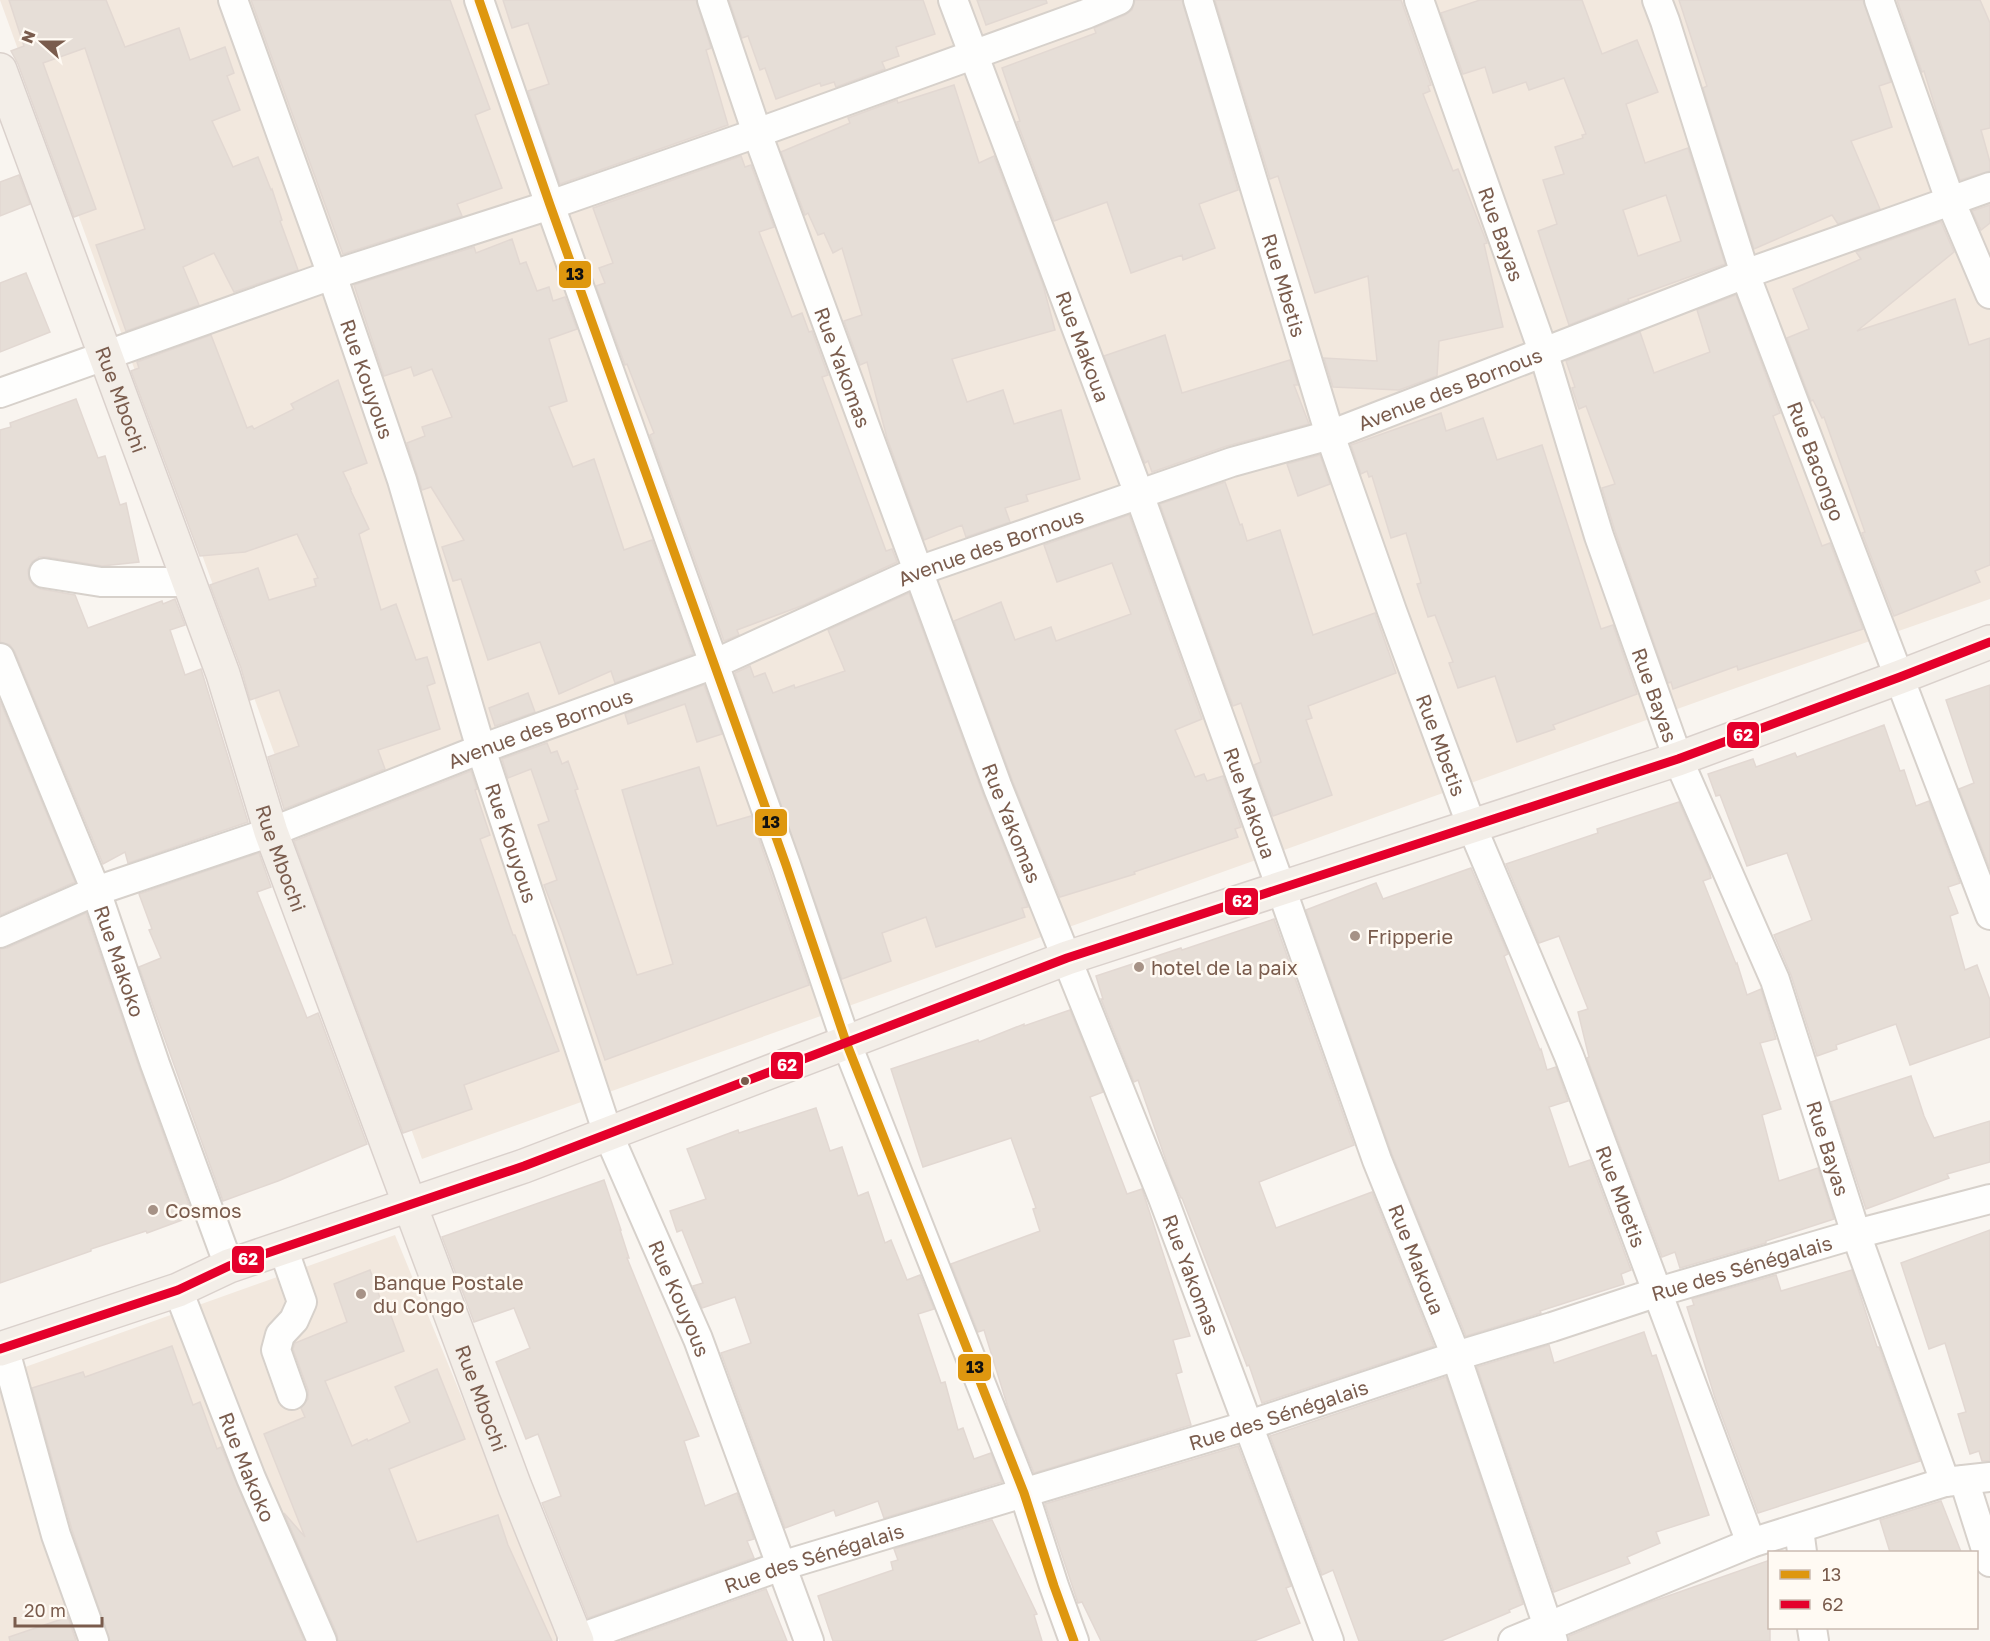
<svg xmlns="http://www.w3.org/2000/svg" width="1990" height="1641" viewBox="0 0 1990 1641" font-family="'Golos Text',sans-serif">
<style>
.residential{fill:#f2e8de}
.building{fill:#e6ded7;stroke:#e2d8d2;stroke-width:1.5;fill-rule:evenodd}
.lines{fill:none;stroke-linecap:round;stroke-linejoin:round}
.minor-casing{stroke:#d7d1cb;stroke-width:32}
.major-casing{stroke:#dad1cc;stroke-width:36}
.minor{stroke:#fefefd;stroke-width:28}
.major{stroke:#f3eee8;stroke-width:33}
.bus-1-casing{stroke:#fffaf3;stroke-width:14}
.bus-2-casing{stroke:#fffaf3;stroke-width:14}
.bus-1{stroke:#de970f;stroke-width:9}
.bus-2{stroke:#e4002b;stroke-width:9}
.poi-dot{fill:#a69286;stroke:#fffaf3;stroke-width:2}
.bus-dot{fill:#7a5c4d;stroke:#fffaf3;stroke-width:2}
.labels{text-anchor:middle;dominant-baseline:central;stroke-width:5;stroke-linejoin:round;paint-order:stroke}
.street-label{font-size:20px;fill:#7a5c4d;stroke:#fffaf3}
.poi-label{font-size:20px;fill:#7a5c4d;stroke:#fffaf3;text-anchor:start}
.line-badge{stroke:#fffaf3;stroke-width:2}
.badge-label{font-size:16px;text-anchor:middle;font-weight:bold;fill:#fff}
.pale-badge-label{font-size:16px;text-anchor:middle;font-weight:bold;fill:#111}
</style>
<rect width="100%" height="100%" fill="#f9f5f0"/>
<g class="residential">
<path d="M0,0H1990V599L1719,694L422,1159Z"/>
<path d="M395,1235L562,1641H0V1376Z"/>
</g>
<g class="building">
<path d="M9,0H106L125,47L179,28L190,60L225,47L234,73L227,76L240,110L212,121L233,167L258,157L271,190L272,189L282,220L280,221L298,270L234,292L214,253L183,267L199,305L126,331L96,245L145,229L85,48L43,63L96,209L74,217L18,64L11,51L24,46Z"/>
<path d="M251,0H450L490,109L475,115L502,188L457,204L462,216L343,254Z"/>
<path d="M503,0H696L711,48L706,50L728,125L560,184L528,91L549,84L528,23L512,28Z"/>
<path d="M729,0H923L935,34L896,47L899,56L882,62L885,69L836,87L834,82L821,86L820,83L776,99L765,68L760,70L748,36L742,38Z"/>
<path d="M977,0H1046L1047,3L986,25Z"/>
<path d="M1135,0H1182L1238,190L1199,204L1215,248L1183,260L1182,255L1131,273L1107,202L1054,221L1017,122L1020,121L1002,68L1096,33L1094,28L1125,15L1132,10Z"/>
<path d="M1215,0H1401L1431,85L1428,86L1430,91L1423,94L1453,171L1458,169L1487,243L1484,244L1503,327L1439,341L1437,376L1399,390L1333,387L1324,358L1377,361L1368,276L1315,293L1278,176L1270,179Z"/>
<path d="M1480,0H1582L1602,54L1637,40L1658,92L1626,104L1645,163L1688,148L1725,264L1628,299L1629,301L1569,325L1538,231L1557,224L1543,180L1564,174L1555,147L1583,138L1582,135L1586,134L1564,78L1529,90L1526,82L1493,93L1485,67L1463,74L1441,13ZM1666,195L1681,241L1638,256L1623,210Z"/>
<path d="M1679,0H1863L1891,82L1879,86L1892,127L1851,141L1880,209L1838,224L1832,215L1754,249L1703,88L1707,86Z"/>
<path d="M1897,0H1980L1990,23V128L1981,130L1990,162V171L1960,180L1937,113L1924,71L1922,72Z"/>
<path d="M954,85L979,163L994,156L1043,285L1055,330L952,359L967,402L1003,390L1014,424L1061,410L1080,479L1026,495L1028,501L1005,508L1010,522L966,537L962,525L924,540L887,438L867,362L860,365L844,321L862,315L842,248L833,253L824,233L818,235L808,213L805,215L781,152L850,123L848,118L897,100L898,103Z"/>
<path d="M741,156L745,167L751,165L774,227L759,232L792,317L802,313L809,332L812,331L828,375L822,377L886,551L892,549L897,562L804,605L737,630L739,635L724,641L650,435L654,433L627,364L625,365L596,286L605,283L599,268L613,263L593,208Z"/>
<path d="M19,175L30,204L0,216V182Z"/>
<path d="M1990,205V223L1981,230L1972,211Z"/>
<path d="M1941,222L1954,252L1857,331L1955,299L1969,345L1990,338V565L1975,571L1980,582L1894,616L1862,533L1865,532L1824,417L1822,418L1813,400L1811,401L1787,338L1809,329L1793,289L1861,259L1856,252Z"/>
<path d="M512,239L520,264L526,262L537,291L549,287L553,301L565,297L577,329L549,339L567,401L549,407L573,467L594,459L624,550L652,540L693,654L615,683L611,671L559,694L540,642L488,660L461,579L453,581L442,547L464,540L431,487L422,490L407,443L425,436L422,427L452,417L432,369L414,376L411,367L384,376L354,285L474,247L476,253Z"/>
<path d="M26,273L50,332L0,352V283Z"/>
<path d="M1736,295L1780,413L1773,416L1809,511L1822,546L1830,543L1863,629L1738,670L1737,666L1673,689L1671,682L1668,683L1615,531L1602,488L1615,484L1586,406L1579,409L1572,388L1575,387L1566,361L1640,332L1654,373L1710,352L1697,310Z"/>
<path d="M211,335L247,428L252,426L254,429L294,409L291,404L338,380L367,463L343,472L351,489H350L369,529L359,534L381,610L396,604L416,660L427,657L435,683L427,686L440,729L378,750L385,769L284,809L268,757L299,746L279,690L250,700L241,668L210,585L258,568L269,600L316,586L314,579L318,578L297,534L245,552L200,556L131,371L139,368L137,362Z"/>
<path d="M1165,335L1182,393L1290,360L1298,385H1294L1309,424L1227,446L1152,472L1148,461L1145,463L1104,356Z"/>
<path d="M76,399L98,458L105,456L120,505L126,503L139,562L102,566L47,557H39L32,562L28,570L29,579L34,586L41,589L75,595L88,628L162,601L163,604L175,599L185,625L170,630L185,675L201,669L248,822L128,863L125,852L103,864L15,652L10,645L0,642V430L11,427L10,423Z"/>
<path d="M1441,413L1446,431L1483,418L1497,460L1542,445L1601,629L1613,625L1637,694L1553,725L1555,729L1517,742L1495,676L1458,688L1449,663L1453,662L1435,615L1428,617L1417,584L1421,583L1406,533L1391,538L1372,476L1369,477L1367,471L1361,474L1351,445Z"/>
<path d="M1320,455L1330,484L1298,496L1287,464Z"/>
<path d="M1225,482L1240,525L1242,524L1247,541L1280,530L1313,635L1375,613L1396,673L1308,706L1312,718L1306,720L1332,795L1273,816L1254,765L1261,762L1241,703L1233,706L1160,504Z"/>
<path d="M1129,515L1202,719L1175,730L1195,777L1204,774L1207,781L1223,776L1241,827L1235,829L1238,837L1134,872L1135,874L1060,897L1013,782L954,621L1001,602L1015,640L1051,627L1056,641L1131,614L1112,563L1057,582L1044,545Z"/>
<path d="M909,593L983,794L1028,907L1022,908L1025,917L936,947L926,917L882,933L891,961L842,979L735,673L750,666L754,677L765,673L773,693L794,685L795,688L845,671L828,630Z"/>
<path d="M704,685L722,734L697,742L685,704L628,724L625,714Z"/>
<path d="M1990,685V869L1959,789L1974,783L1946,700Z"/>
<path d="M528,693L535,712L495,726L489,708Z"/>
<path d="M0,701L75,882L0,915Z"/>
<path d="M1884,725L1900,771L1904,770L1916,806L1929,801L1960,883L1948,887L1958,913L1950,916L1965,970L1977,965L1990,1000V1037L1910,1065L1896,1024L1836,1045L1837,1049L1817,1056L1791,975L1774,935L1812,920L1787,853L1747,866L1720,795L1716,796L1708,774L1753,759L1756,767L1795,753L1797,757Z"/>
<path d="M547,743L551,753L557,751L562,764L568,761L578,789L575,790L637,975L673,964L622,790L699,767L717,826L751,816L809,985L605,1060L562,932L544,885L557,880L538,825L549,821L531,769L508,778L502,759Z"/>
<path d="M471,771L477,789L475,790L490,835L480,839L513,935H515L559,1051L464,1085L472,1109L403,1133L294,841Z"/>
<path d="M1679,802L1709,870L1711,878L1703,881L1736,964L1737,963L1747,995L1761,989L1776,1039L1760,1043L1781,1109L1762,1115L1779,1181L1818,1168L1834,1219L1766,1241V1243L1680,1268L1675,1252L1662,1257L1587,1058L1589,1057L1578,1012L1588,1009L1559,936L1539,943L1506,864L1598,833L1597,829Z"/>
<path d="M259,853L271,887L257,892L307,1018L318,1013L367,1144L278,1181L223,1201L139,967L161,958L149,930L152,929L139,894Z"/>
<path d="M1471,868L1508,954L1504,956L1540,1050L1541,1049L1547,1070L1556,1067L1568,1101L1549,1107L1569,1167L1590,1160L1631,1270L1621,1274L1624,1284L1540,1311L1541,1313L1466,1336L1392,1154L1306,910L1376,883L1383,899Z"/>
<path d="M86,913L140,1070L193,1216L147,1233L146,1231L91,1249V1251L0,1283V949L7,948Z"/>
<path d="M1274,919L1354,1145L1259,1182L1276,1228L1372,1192L1434,1346L1262,1403L1249,1365L1247,1366L1182,1198H1181L1171,1175L1138,1080L1134,1082L1101,999H1103L1096,976L1181,948L1182,950Z"/>
<path d="M1070,1010L1103,1092L1090,1097L1127,1194L1142,1189L1190,1336L1173,1340L1182,1372L1176,1374L1191,1425L1034,1473L1010,1414L984,1330L978,1332L951,1264L1040,1231L1033,1209L1036,1208L1011,1138L923,1167L891,1069L978,1040L979,1042L1024,1024V1026Z"/>
<path d="M1911,1076L1924,1116L1934,1138L1990,1121V1162L1947,1174L1949,1178L1866,1209L1831,1102Z"/>
<path d="M816,1108L830,1151L842,1147L858,1196L868,1192L885,1243L891,1240L907,1280L920,1275L934,1309L918,1314L941,1383L945,1382L958,1430L963,1428L974,1459L991,1453L1002,1482L884,1518L878,1501L836,1516L834,1510L785,1528L721,1353L751,1343L735,1297L702,1308L693,1286L703,1283L682,1230L677,1232L670,1211L706,1199L687,1149L738,1130L739,1133Z"/>
<path d="M604,1180L621,1230H620L629,1258H627L699,1436L684,1441L705,1506L737,1493L754,1539L747,1541L754,1558L588,1618L542,1503L561,1496L538,1434L526,1439L496,1362L530,1348L514,1308L474,1322L442,1237Z"/>
<path d="M1990,1230V1461H1982L1979,1451L1970,1454L1958,1414L1966,1412L1945,1343L1929,1349L1901,1263Z"/>
<path d="M370,1270L384,1309L388,1308L404,1351L325,1381L352,1446L367,1439L368,1441L410,1422L395,1387L437,1369L465,1439L389,1469L417,1542L498,1515L508,1545L552,1641H338L337,1634L284,1513L305,1537L264,1434L305,1417L301,1408L308,1399V1390L293,1349L295,1343L347,1322L334,1284Z"/>
<path d="M1852,1270L1877,1347H1879L1920,1461L1758,1513L1715,1398L1687,1307L1694,1305L1692,1299L1776,1275L1781,1291Z"/>
<path d="M1644,1332L1652,1356L1656,1355L1709,1515L1656,1532L1660,1543L1627,1557L1630,1563L1554,1592L1477,1367L1549,1345L1554,1363Z"/>
<path d="M172,1346L193,1405L200,1402L217,1449L221,1447L304,1641H110L72,1530L32,1388L83,1372L85,1377Z"/>
<path d="M1446,1377L1523,1604L1509,1610L1510,1612L1441,1641H1359L1333,1570L1322,1575L1270,1436Z"/>
<path d="M1238,1446L1291,1586L1286,1588L1300,1623L1254,1641H1101L1082,1602L1078,1603L1045,1504Z"/>
<path d="M1941,1501L1961,1552H1890L1880,1520Z"/>
<path d="M992,1520L1037,1614L1034,1615L1042,1641H833L818,1596L893,1570L891,1562L898,1560L894,1549Z"/>
<path d="M1770,1560V1641H1569V1636L1651,1602Z"/>
<path d="M766,1589L787,1641H621Z"/>
<path d="M68,1617L76,1641H10L9,1637Z"/>
</g>
<g class="lines">
<defs>
<g id="minor">
<path id="s1" d="M233,0L332,275L402,480L481,749L608,1134L698,1339L809,1641"/>
<path d="M479,0L550,205L786,865L846,1042L1024,1493L1054,1586L1074,1641"/>
<path id="s2" d="M712,0L757,133L998,788L1163,1198L1329,1641"/>
<path id="s3" d="M953,0L1139,494L1281,888L1377,1160L1456,1356L1553,1641"/>
<path id="s4" d="M1198,0L1330,435L1392,611L1472,827L1569,1056L1751,1543"/>
<path id="s5" d="M1419,0L1543,351L1599,536L1678,759L1775,980L1856,1234L1945,1482"/>
<path id="s6" d="M1657,0L1665,21L1745,274L1990,915"/>
<path d="M1879,0L1950,200L1990,294"/>
<path d="M0,393L332,275L550,205L757,133L1086,14L1119,0"/>
<path d="M44,573L101,582H189"/>
<path id="s7" d="M0,658L96,891L155,1064L229,1266"/>
<path id="s8" d="M0,933L96,891L271,832L481,749L714,664L918,571L1232,462L1330,435L1745,274L1990,187"/>
<path d="M283,1248L302,1302L294,1320L280,1335L276,1350L292,1395"/>
<path id="s9" d="M178,1290L251,1478L322,1641"/>
<path d="M4,1347L56,1535L94,1641"/>
<path d="M1964,1480L1990,1562"/>
<path d="M1799,1529L1802,1552"/>
<path d="M1812,1628L1814,1641"/>
<path id="s10" d="M572,1641L781,1566L1249,1425L1456,1356L1552,1327L1658,1292L1856,1234L1990,1199"/>
<path d="M1513,1641L1751,1543L1945,1482L1990,1477"/>
</g>
<g id="major">
<path id="s11" d="M0,70L223,674L271,832L515,1487L577,1641"/>
<path d="M0,1349L178,1290L229,1266L524,1166L1067,958L1678,759L1900,677L1990,642"/>
</g>
</defs>
<use href="#minor" class="minor-casing"/>
<use href="#major" class="major-casing"/>
<use href="#minor" class="minor"/>
<use href="#major" class="major"/>
<defs>
<path id="bus-1" d="M479,0L550,205L786,865L846,1042L1024,1493L1054,1586L1074,1641"/>
<path id="bus-2" d="M0,1349L178,1290L229,1266L524,1166L1067,958L1678,759L1900,677L1990,642"/>
</defs>
<use href="#bus-1" class="bus-1-casing"/>
<use href="#bus-2" class="bus-2-casing"/>
<use href="#bus-1" class="bus-1"/>
<use href="#bus-2" class="bus-2"/>
</g>
<g class="poi-dot">
<circle cx="1355" cy="936" r="6"/>
<circle cx="1139" cy="967" r="6"/>
<circle cx="153" cy="1210" r="6"/>
<circle cx="361" cy="1294" r="6"/>
</g>
<circle class="bus-dot" cx="745" cy="1081" r="5"/>
<g class="labels">
<g class="street-label">
<text stroke="none"><textPath href="#s5" startOffset="248">Rue Bayas</textPath></text>
<text stroke="none"><textPath href="#s4" startOffset="298">Rue Mbetis</textPath></text>
<text stroke="none"><textPath href="#s3" startOffset="370">Rue Makoua</textPath></text>
<text stroke="none"><textPath href="#s2" startOffset="390">Rue Yakomas</textPath></text>
<text stroke="none"><textPath href="#s1" startOffset="402">Rue Kouyous</textPath></text>
<text stroke="none"><textPath href="#s8" startOffset="1550">Avenue des Bornous</textPath></text>
<text stroke="none"><textPath href="#s11" startOffset="351">Rue Mbochi</textPath></text>
<text stroke="none"><textPath href="#s6" startOffset="488">Rue Bacongo</textPath></text>
<text stroke="none"><textPath href="#s8" startOffset="1064">Avenue des Bornous</textPath></text>
<text stroke="none"><textPath href="#s5" startOffset="734">Rue Bayas</textPath></text>
<text stroke="none"><textPath href="#s8" startOffset="578">Avenue des Bornous</textPath></text>
<text stroke="none"><textPath href="#s4" startOffset="784">Rue Mbetis</textPath></text>
<text stroke="none"><textPath href="#s3" startOffset="856">Rue Makoua</textPath></text>
<text stroke="none"><textPath href="#s2" startOffset="876">Rue Yakomas</textPath></text>
<text stroke="none"><textPath href="#s1" startOffset="888">Rue Kouyous</textPath></text>
<text stroke="none"><textPath href="#s11" startOffset="837">Rue Mbochi</textPath></text>
<text stroke="none"><textPath href="#s7" startOffset="326">Rue Makoko</textPath></text>
<text stroke="none"><textPath href="#s5" startOffset="1220">Rue Bayas</textPath></text>
<text stroke="none"><textPath href="#s4" startOffset="1270">Rue Mbetis</textPath></text>
<text stroke="none"><textPath href="#s3" startOffset="1342">Rue Makoua</textPath></text>
<text stroke="none"><textPath href="#s10" startOffset="1228">Rue des Sénégalais</textPath></text>
<text stroke="none"><textPath href="#s2" startOffset="1362">Rue Yakomas</textPath></text>
<text stroke="none"><textPath href="#s1" startOffset="1374">Rue Kouyous</textPath></text>
<text stroke="none"><textPath href="#s11" startOffset="1413">Rue Mbochi</textPath></text>
<text stroke="none"><textPath href="#s10" startOffset="742">Rue des Sénégalais</textPath></text>
<text stroke="none"><textPath href="#s9" startOffset="190">Rue Makoko</textPath></text>
<text stroke="none"><textPath href="#s10" startOffset="256">Rue des Sénégalais</textPath></text>
</g>
<g class="poi-label">
<text x="1367" y="936">Fripperie</text>
<text x="1151" y="967">hotel de la paix</text>
<text x="165" y="1210">Cosmos</text>
<text x="373" y="1282">Banque Postale<tspan x="373" dy="23">du Congo</tspan></text>
</g>
</g>
<g class="line-badge">
<rect x="558" y="260" width="34" height="29" rx="6" fill="#de970f"/>
<rect x="1726" y="721" width="34" height="28" rx="6" fill="#e4002b"/>
<rect x="754" y="808" width="34" height="29" rx="6" fill="#de970f"/>
<rect x="1224" y="887" width="35" height="29" rx="6" fill="#e4002b"/>
<rect x="770" y="1051" width="34" height="29" rx="6" fill="#e4002b"/>
<rect x="231" y="1245" width="34" height="29" rx="6" fill="#e4002b"/>
<rect x="957" y="1353" width="35" height="29" rx="6" fill="#de970f"/>
</g>
<g class="badge-label">
<text x="1743" y="741">62</text>
<text x="1242" y="907">62</text>
<text x="787" y="1071">62</text>
<text x="248" y="1265">62</text>
</g>
<g class="pale-badge-label">
<text x="575" y="280">13</text>
<text x="771" y="828">13</text>
<text x="975" y="1373">13</text>
</g>
<rect x="1768" y="1551" width="210" height="78" fill="#fffaf3" stroke="#cabbb1" stroke-width="1.5"/>
<rect x="1780" y="1570" width="30" height="9" fill="#de970f" stroke="#cabbb1" stroke-width="1.5"/>
<text x="1822" y="1581" font-size="18" fill="#7a5c4d">13</text>
<rect x="1780" y="1600" width="30" height="9" fill="#e4002b" stroke="#cabbb1" stroke-width="1.5"/>
<text x="1822" y="1611" font-size="18" fill="#7a5c4d">62</text>
<g transform="translate(42 42) rotate(291)" stroke="#fffaf3" stroke-width="4.5" paint-order="stroke">
<path d="M0-4.5L10 22L0 15L-10 22Z" fill="#7a5c4d"/>
<text y="-9" font-size="16" font-weight="bold" text-anchor="middle" fill="#7a5c4d">N</text>
</g>
<path d="M15 1617v9h87v-9" fill="none" stroke="#7a5c4d" stroke-width="3"/>
<text x="24" y="1617" font-size="18" fill="#7a5c4d" stroke="#fffaf3" stroke-width="4.5" paint-order="stroke">20 m</text>
</svg>
